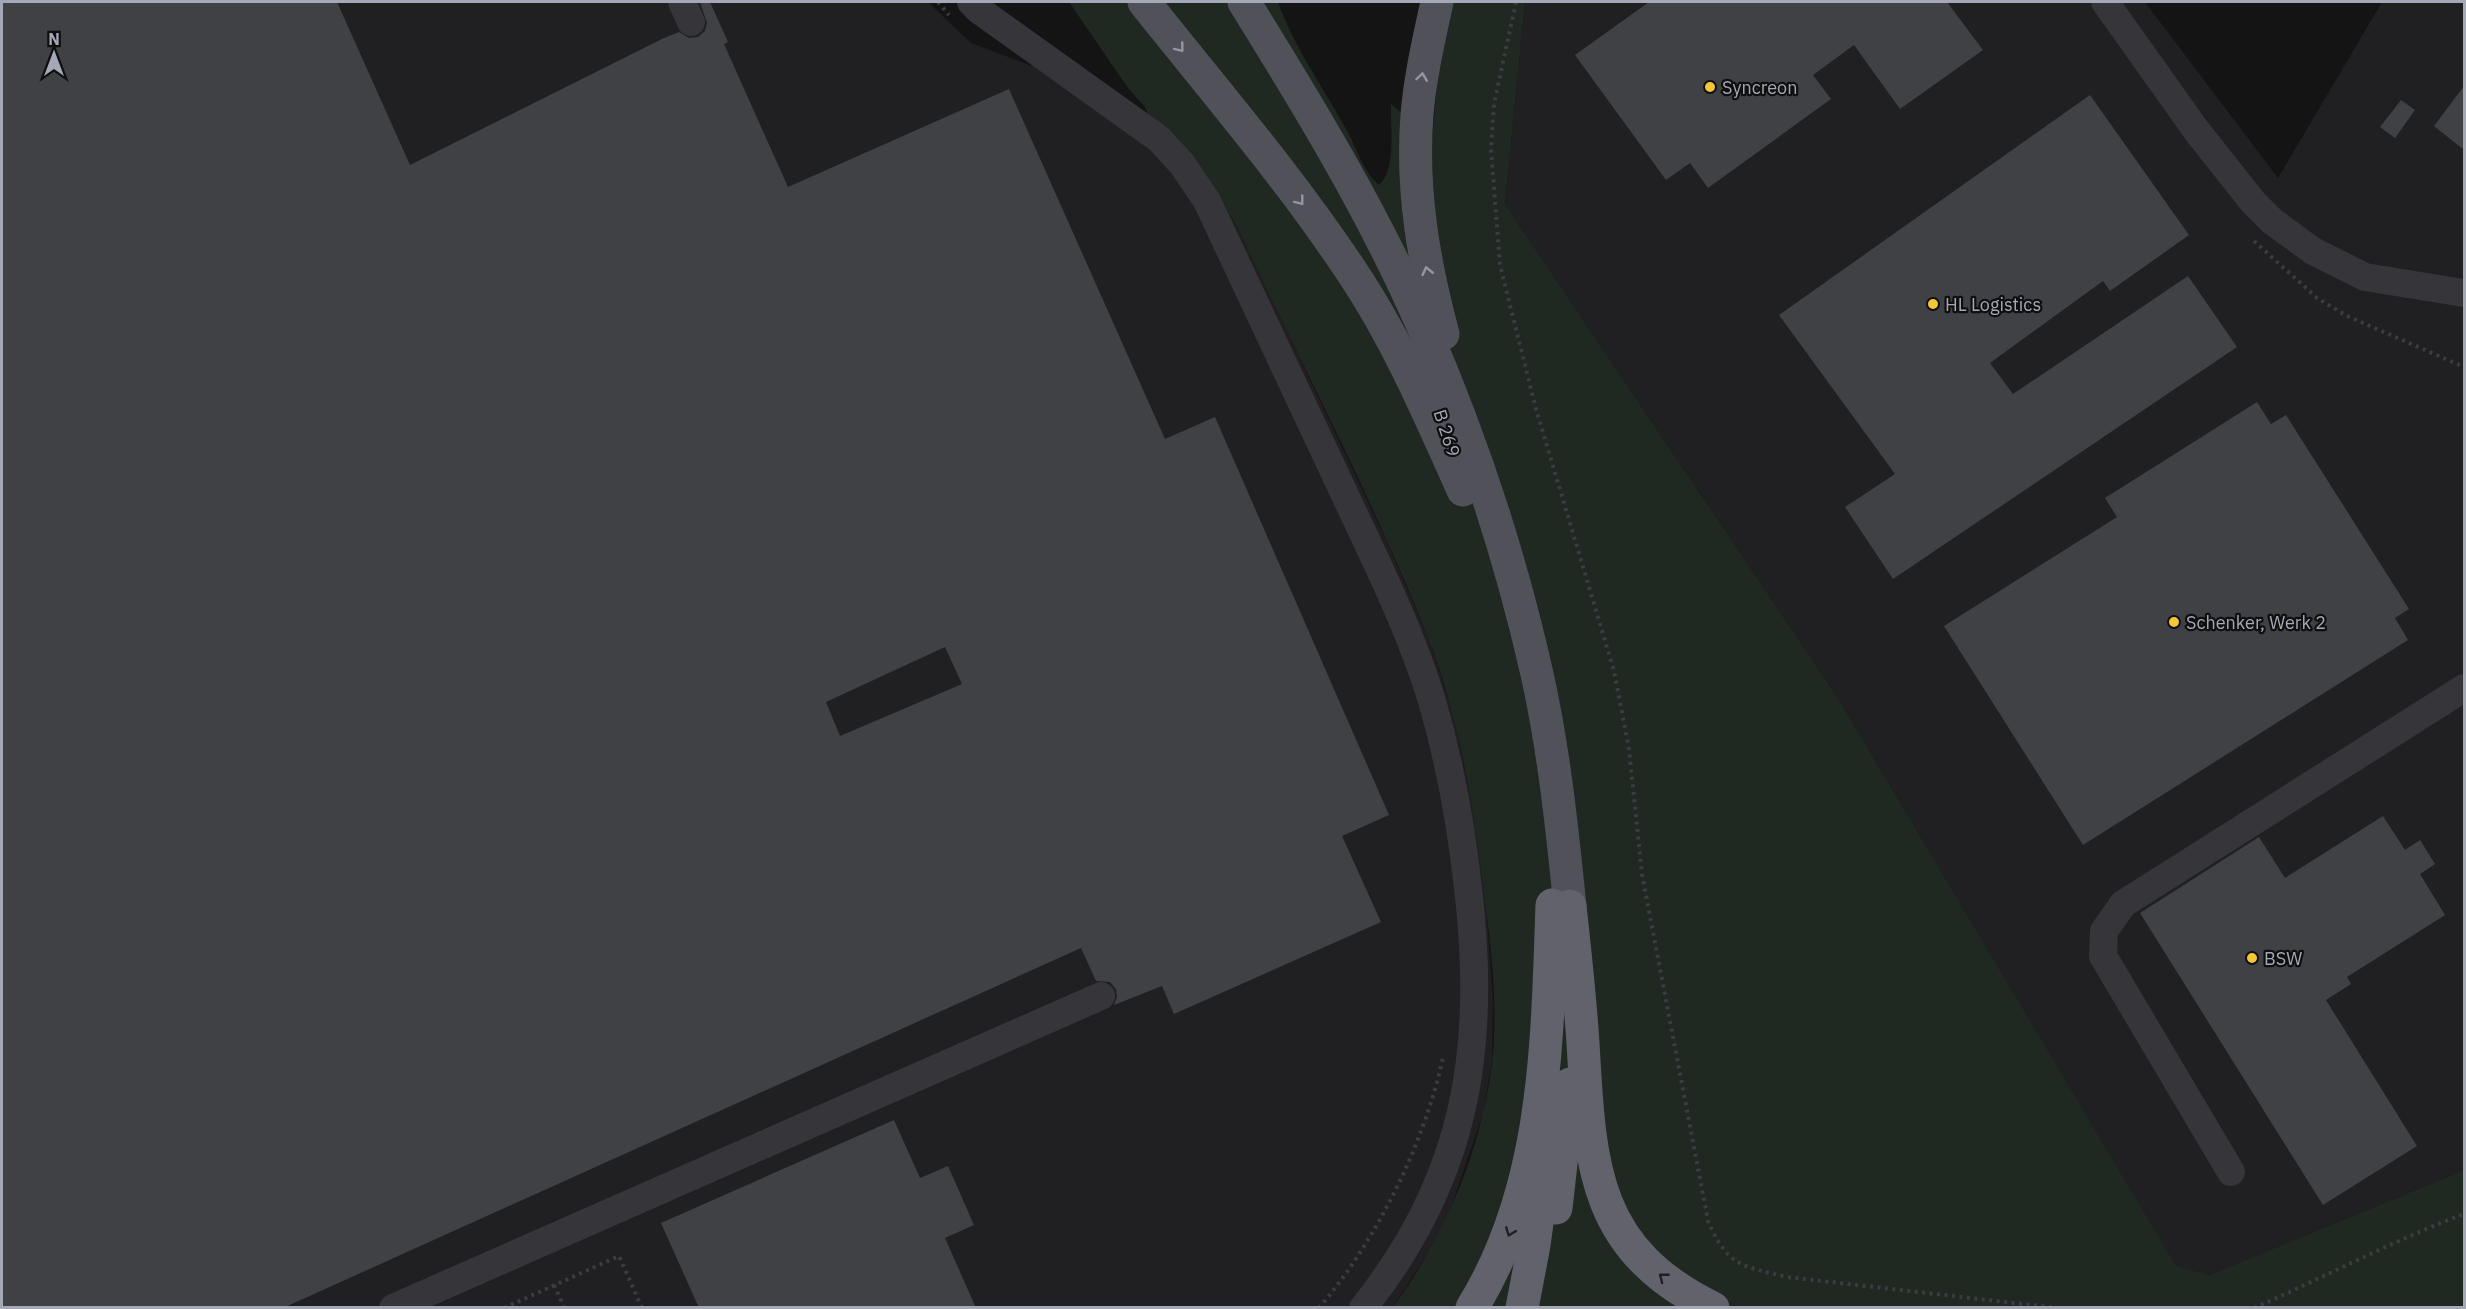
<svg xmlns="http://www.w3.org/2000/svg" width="2466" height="1309" viewBox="0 0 2466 1309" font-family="'IBM Plex Sans',sans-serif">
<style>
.built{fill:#202022}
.green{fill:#202822}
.building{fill:#404145;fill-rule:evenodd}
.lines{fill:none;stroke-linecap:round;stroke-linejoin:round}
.path{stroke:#3b3c41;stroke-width:4;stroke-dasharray:3 4.5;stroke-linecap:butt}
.minor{stroke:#35353a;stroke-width:28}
.major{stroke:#515159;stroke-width:33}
.highway{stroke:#61626b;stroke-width:33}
.oneway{stroke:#9497a3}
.oneway2{stroke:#1f2022}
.poi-dot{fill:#f3c92e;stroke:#0f0f10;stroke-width:2}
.labels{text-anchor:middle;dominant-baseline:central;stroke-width:4.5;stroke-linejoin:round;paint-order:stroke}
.poi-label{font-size:18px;fill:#a5a8b6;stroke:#0f0f10;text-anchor:start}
.street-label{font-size:18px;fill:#a5a8b6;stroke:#0f0f10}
</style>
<rect width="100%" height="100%" fill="#141415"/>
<g class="built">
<path d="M2,2H928L971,43L1125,101L1209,183L1236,224L1388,544L1430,642L1454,716L1473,812L1486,905L1493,999L1492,1061L1483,1114L1444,1228L1393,1307L2,1308Z"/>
<path d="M1525,2H2145L2278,178L2382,2H2464V1170L2209,1275L2176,1267L1838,698L1505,204Z"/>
</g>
<path class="green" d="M1069,2H1278C1294,47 1323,87 1346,129C1357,148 1362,170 1379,185C1397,169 1390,127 1391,104L1432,139L1439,66L1452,2H1525L1505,204L1838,698L2176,1266L2209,1275L2464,1170V1307H1393C1445,1236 1481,1151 1492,1063C1500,993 1487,918 1478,849C1468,778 1455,707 1429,640C1373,498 1300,363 1236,224L1209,183L1153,125L1145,107L1128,88Z"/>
<g class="building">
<path d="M2,2H337L410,165L664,38L679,32L689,38L698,37L705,31L707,23L700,2H710L728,42L724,44L788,187L1009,89L1165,439L1215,417L1389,815L1342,836L1381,922L1174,1014L1162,986L1114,1005L1117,997L1116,989L1110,982L1096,981L1081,948L283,1308H2ZM945,647L962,684L840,736L826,702Z"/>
<path d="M1649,2H1947L1983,50L1900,109L1854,45L1813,75L1831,99L1708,188L1690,163L1666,180L1575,55Z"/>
<path d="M2464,86V150L2434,126Z"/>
<path d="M2090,95L2189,235L2110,291L2103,281L1990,363L2013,394L2188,276L2237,347L1893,579L1845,507L1895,474L1779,315Z"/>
<path d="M2401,100L2415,110L2395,138L2380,127Z"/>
<path d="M2257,402L2271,424L2286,415L2409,609L2395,618L2408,640L2083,845L1944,626L2117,517L2105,498Z"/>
<path d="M2383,816L2405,850L2420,840L2435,864L2420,874L2445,915L2347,977L2351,984L2326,1000L2417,1146L2323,1205L2140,913L2259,837L2285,878Z"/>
<path d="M894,1120L920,1178L948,1166L974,1225L945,1238L976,1308H699L661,1223Z"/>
</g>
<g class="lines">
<g class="path">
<path d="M938,2L949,15"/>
<path d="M1516,2L1494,104L1491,149L1500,265L1536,409L1614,671L1629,749L1642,874L1708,1221C1728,1267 1742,1266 1787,1277L2058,1308"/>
<path d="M2254,241L2317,298L2347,316L2464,367"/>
<path d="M554,1285L564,1307"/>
<path d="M504,1308L619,1256L642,1308"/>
<path d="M1319,1308C1377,1240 1424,1144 1443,1058"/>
<path d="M2254,1308C2325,1277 2392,1241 2464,1214"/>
</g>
<g class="minor">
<path d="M682,2L691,22"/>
<path d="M971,2L979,10L1159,139L1182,164L1207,201C1253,298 1299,395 1344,493C1376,561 1410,629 1432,701C1450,763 1461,824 1468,888C1487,1048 1467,1178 1363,1308"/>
<path d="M2105,2L2196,130L2253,202L2272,221L2313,251L2365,277L2464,293"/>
<path d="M2231,1172L2103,956L2104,931L2123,904L2464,688"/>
<path d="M393,1308L1101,996"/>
</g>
<g class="major">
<path d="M1144,2C1214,90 1289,177 1352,272C1397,339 1430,416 1463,490"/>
<path d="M1244,2C1308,105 1372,210 1421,322C1470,434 1510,554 1537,674C1554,750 1562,828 1570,906"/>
<path d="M1437,2C1429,39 1420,77 1417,115C1411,190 1424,263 1443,334"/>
</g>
<g class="highway">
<path d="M1570,906C1575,951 1580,997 1583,1043C1590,1163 1591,1249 1713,1308"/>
<path d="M1556,1208L1570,1084"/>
<path d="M1472,1308C1547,1186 1547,1043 1552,905"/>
<path d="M1522,1308L1534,1245L1543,1179"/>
</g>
</g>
<defs><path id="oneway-chevron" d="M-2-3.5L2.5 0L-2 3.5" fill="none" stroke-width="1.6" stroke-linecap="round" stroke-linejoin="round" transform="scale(1.5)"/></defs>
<g class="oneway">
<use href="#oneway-chevron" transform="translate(1180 48) rotate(52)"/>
<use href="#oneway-chevron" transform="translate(1422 77) rotate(-82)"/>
<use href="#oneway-chevron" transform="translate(1300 201) rotate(52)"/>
<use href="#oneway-chevron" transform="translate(1427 271) rotate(-103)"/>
</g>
<g class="oneway2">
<use href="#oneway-chevron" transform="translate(1510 1232) rotate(111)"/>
<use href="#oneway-chevron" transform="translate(1663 1277) rotate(-142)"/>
</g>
<g class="poi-dot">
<circle cx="1710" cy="87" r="6"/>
<circle cx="1933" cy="304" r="6"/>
<circle cx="2174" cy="622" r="6"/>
<circle cx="2252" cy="958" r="6"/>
</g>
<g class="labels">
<g class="poi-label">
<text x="1722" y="87">Syncreon</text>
<text x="1945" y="304">HL Logistics</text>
<text x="2186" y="622">Schenker, Werk 2</text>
<text x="2264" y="958">BSW</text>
</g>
<g class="street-label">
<text transform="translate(1447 433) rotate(72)">B 269</text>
</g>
</g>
<rect width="2466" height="1309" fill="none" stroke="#a5a8b6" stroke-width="6"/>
<g transform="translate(54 54)" stroke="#0f0f10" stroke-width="4.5" paint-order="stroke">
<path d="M0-4.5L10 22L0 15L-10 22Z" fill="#a5a8b6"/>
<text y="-9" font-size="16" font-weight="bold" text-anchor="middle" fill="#a5a8b6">N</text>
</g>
</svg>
